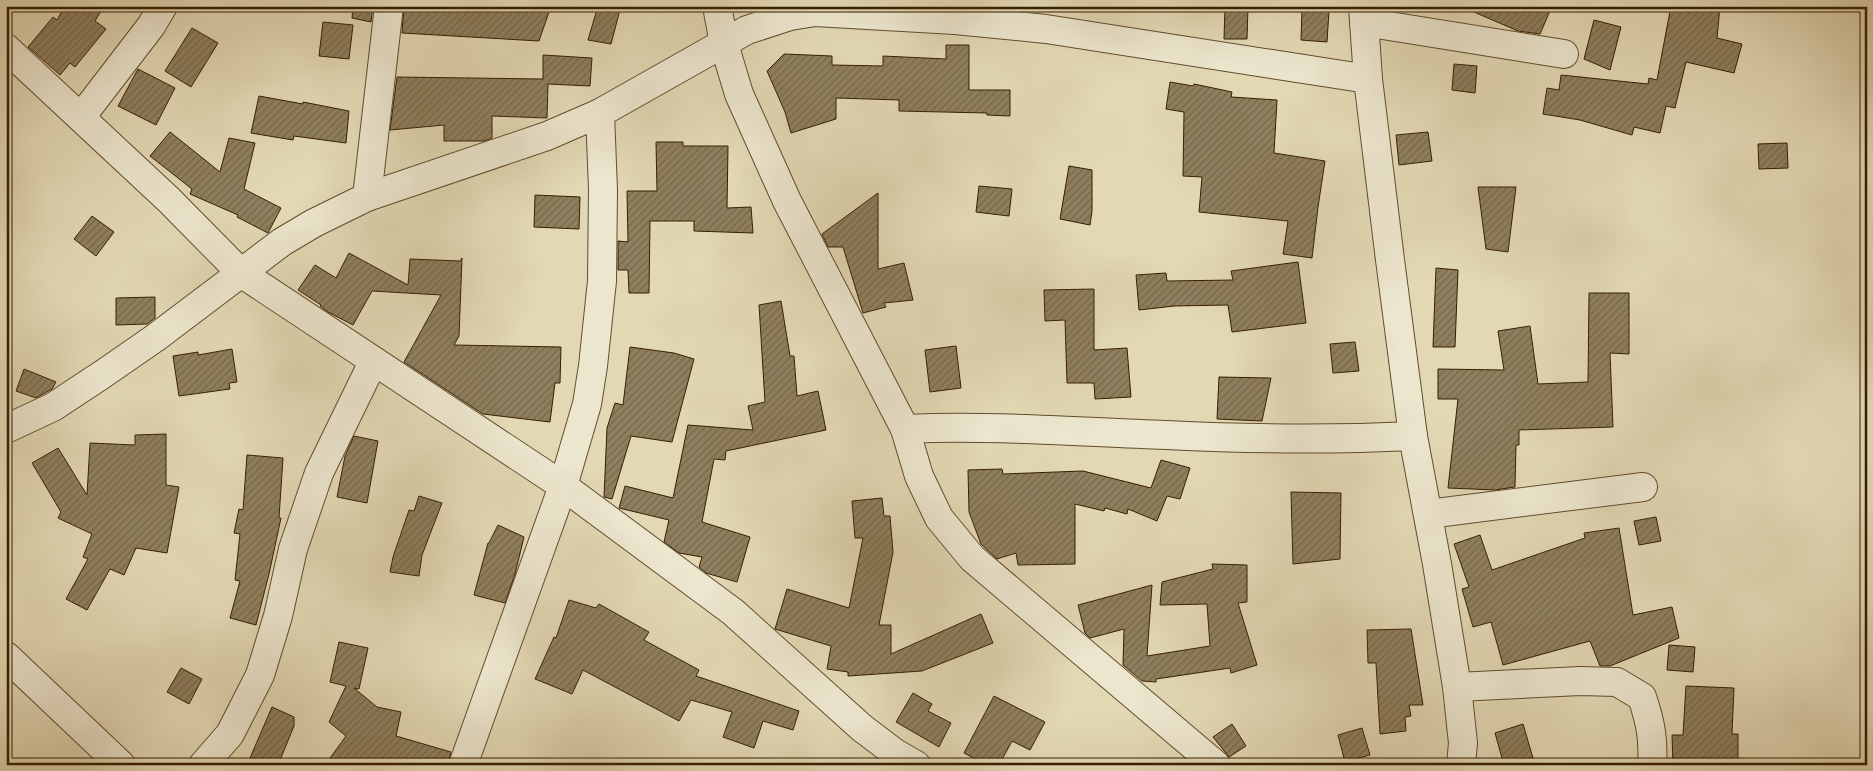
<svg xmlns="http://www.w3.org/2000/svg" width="1873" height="771" viewBox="0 0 1873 771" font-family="'Old Standard TT',serif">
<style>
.building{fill:url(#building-hatch);stroke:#361e00}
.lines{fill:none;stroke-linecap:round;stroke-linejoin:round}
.minor-casing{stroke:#614c2d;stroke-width:30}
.minor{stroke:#ece6ce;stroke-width:28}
</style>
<defs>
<pattern id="building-hatch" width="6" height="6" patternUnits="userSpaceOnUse" patternTransform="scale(1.25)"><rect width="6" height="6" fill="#8f7f5e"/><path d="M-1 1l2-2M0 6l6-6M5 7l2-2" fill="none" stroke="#76674b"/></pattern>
</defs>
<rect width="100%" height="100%" fill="#e2d8b4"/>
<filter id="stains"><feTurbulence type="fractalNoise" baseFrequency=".004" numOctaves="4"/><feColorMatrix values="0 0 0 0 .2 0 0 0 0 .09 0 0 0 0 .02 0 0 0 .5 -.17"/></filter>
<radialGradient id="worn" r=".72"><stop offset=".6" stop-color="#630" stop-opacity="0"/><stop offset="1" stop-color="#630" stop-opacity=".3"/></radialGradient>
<g class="building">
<path d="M65,6H104L95,21L106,29L75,67L70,63L60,75L28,47L53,17L57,20Z"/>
<path d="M353,6H373L371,22L352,18Z"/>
<path d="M404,6H551L539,41L402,33Z"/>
<path d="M598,6H621L611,44L588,40Z"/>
<path d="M1225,6H1248L1247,39H1224Z"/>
<path d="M1460,6H1552L1540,34L1518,31Z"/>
<path d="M1671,6H1720L1717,38L1742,44L1734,73L1686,62L1675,108L1666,106L1660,133L1634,127L1632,135L1580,120L1543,114L1547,88L1559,90L1561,75L1648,84L1649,78L1657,80Z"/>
<path d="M1302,9L1329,11L1327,42L1301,40Z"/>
<path d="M1594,20L1621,27L1610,70L1584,59Z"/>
<path d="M323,22L353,25L349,59L319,56Z"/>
<path d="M192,28L218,43L191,87L165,71Z"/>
<path d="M946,45H969V90H1010V116L987,115V113L899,111V100L836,98V119L791,133L785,112L767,71L784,54L832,56V65L883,66V56L946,59Z"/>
<path d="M543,55L592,58L590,86L548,84L547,118L492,116V138L484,141H444V125L390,130L397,77L543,79Z"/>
<path d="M1454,64L1477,66L1475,93L1452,90Z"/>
<path d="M138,69L175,88L156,125L118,106Z"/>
<path d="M1170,82L1193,86L1194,84L1232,92L1231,97L1277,100L1274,153L1325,161L1318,207L1312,258L1283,254L1288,221L1199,212L1202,177L1183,176L1184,112L1166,109Z"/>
<path d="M259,96L303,104V102L349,111L346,143L294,136L293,140L251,133Z"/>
<path d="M170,132L220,172L229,138L255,143L244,189L281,208L268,233L237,217L238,215L190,194L192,189L150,156Z"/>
<path d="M1428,132L1432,161L1399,165L1396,135Z"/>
<path d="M656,142H683V146H728L727,208L751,207L753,233L694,231V221H650L649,293H629L628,270H618V241L628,242L627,191H657Z"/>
<path d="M1787,143L1788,168L1759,169L1758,144Z"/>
<path d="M1069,166L1092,170V211L1090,225L1060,219Z"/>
<path d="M979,186L1012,189L1009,216L976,212Z"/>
<path d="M1478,187H1516L1508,252L1486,249Z"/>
<path d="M878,193V269L904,263L913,300L884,303L886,307L863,313L843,247H828L822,234Z"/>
<path d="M535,195L580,197L579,229L534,227Z"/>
<path d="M92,216L114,232L96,256L74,239Z"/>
<path d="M349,253L408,285L410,259L460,261L462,258L459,336L454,345L561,347L560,383H555L550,422L483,414L404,362L441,295L372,291L353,325L328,312L320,306L321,305L298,290L315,265L336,278Z"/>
<path d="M1298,262L1306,323L1232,332L1228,305L1174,306L1139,310L1136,275L1166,273L1167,281L1233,280L1231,271Z"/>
<path d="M1436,268L1458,270L1455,347H1433Z"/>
<path d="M1094,289V350L1127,348L1131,397L1095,399L1094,383H1067L1065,320L1045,321L1044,290Z"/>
<path d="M1589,293H1629V354L1610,353L1613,427L1519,430V445H1516L1515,487L1495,490L1448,488L1458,399H1438V369L1504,370L1498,331L1530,326L1538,384L1588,382Z"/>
<path d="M155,297V318L147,324L116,325V298Z"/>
<path d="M781,301L790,356H794L797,396L818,391L826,430L726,451L725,460L714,459L702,522L750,537L737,582L706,573L699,567L702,557L679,553L664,542L669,520L619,508L625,486L673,498L688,425L753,430L748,406L765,402L759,305Z"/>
<path d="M1355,342L1359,371L1333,373L1330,344Z"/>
<path d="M956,346L961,388L930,392L925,350Z"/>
<path d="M630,347L674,353L694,359L672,442L631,436L612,499L604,497L607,428L615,403L623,405Z"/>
<path d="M232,349L237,382L229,383L230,389L179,396L173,356L198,352V355Z"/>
<path d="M24,369L56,382L52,389L36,398L16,391Z"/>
<path d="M1219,377L1271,378L1262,421L1217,419Z"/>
<path d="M166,434V485L179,487L167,553L136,548L124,575L110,569L87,610L66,599L88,559L83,557L92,534L58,518L61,512L32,463L58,448L87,495L90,443L135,445V435Z"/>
<path d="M354,436L378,441L367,503L337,497L345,456Z"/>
<path d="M247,455L283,458L279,518H281L269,574L256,625L230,618L240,581L235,580L240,534L234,533L239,509L243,510Z"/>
<path d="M1161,460L1190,468L1180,499L1167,496L1157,521L1128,509L1127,514L1105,508L1104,511L1075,504V564L1018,565L1016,553L997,559L981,544L969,512L968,470L1002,469L1003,474L1083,471L1151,488Z"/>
<path d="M1291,492L1341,493L1340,559L1293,564Z"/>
<path d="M419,496L442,503L422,555L419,576L390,572L393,557L409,510L414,511Z"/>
<path d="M882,498L884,516H890L893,552L879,625H891V654L981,614L993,643L922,671L848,676V672L827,669L831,646L775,629L787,589L849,608L863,538H855L852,501Z"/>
<path d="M1656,517L1661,541L1639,545L1634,521Z"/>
<path d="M498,525L524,537L515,574L505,603L474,595L488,543H489Z"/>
<path d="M1619,528L1633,615L1672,607L1679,638L1610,666H1600L1590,641L1503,665L1491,622L1473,627L1462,589L1469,587L1454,544L1480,535L1492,570L1585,538L1584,533Z"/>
<path d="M1212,564L1247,565V602L1238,603L1257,665L1231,673L1230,668L1156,679V682L1142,681L1123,665L1124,629L1090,638L1085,633L1078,605L1152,585L1147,656L1210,646L1207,604L1160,605L1162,582L1213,569Z"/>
<path d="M569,600L596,608L599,604L649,632L644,640L699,670L696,676L799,711L793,730L763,721L754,748L723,737L732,712L691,700L679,721L583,670L572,694L535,679L554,637L556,638Z"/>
<path d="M1411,629L1423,705H1409L1411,716L1405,717L1406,731L1380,734L1376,663H1368L1367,630Z"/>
<path d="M339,642L368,648L359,689L354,688L377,707L401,712L396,736L451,752L448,765H325L346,736L329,722L346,686L330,682Z"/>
<path d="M1669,645L1695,647L1693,672L1667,670Z"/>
<path d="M181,668L202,679L189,704L167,692Z"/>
<path d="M1686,686L1734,688L1732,734H1738V765H1673L1672,735H1683Z"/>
<path d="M913,693L932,704L928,711L951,723L939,747L896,722Z"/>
<path d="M994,696L1045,722L1030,750L1012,741L999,765H987L964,753Z"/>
<path d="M272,707L294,717V726L278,765H266L250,758Z"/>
<path d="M1232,724L1246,746L1229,757L1213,737Z"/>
<path d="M1523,724L1535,765H1504L1495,733Z"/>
<path d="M1362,728L1370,755L1345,762L1338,735Z"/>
</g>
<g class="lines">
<defs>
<g id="minor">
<path d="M717,6L724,44L739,94L787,201L905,429L919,476L939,518L972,558L1216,765"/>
<path d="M1363,6L1368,79L1390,260L1413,436L1437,564L1457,687L1463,743L1461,765"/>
<path d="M1364,22L1564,54"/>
<path d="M6,48L169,200L241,273L563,486L733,612L862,728L895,753L916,765"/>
<path d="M81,117L151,26L163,6"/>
<path d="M367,197L389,6"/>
<path d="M6,429L53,407L103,374L155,338L282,242L314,223L367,197L547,136L600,113L747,30L790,16L815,12L955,20L1046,29L1368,79"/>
<path d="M905,429C992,425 1079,432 1166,435C1248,439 1331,440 1413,436"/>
<path d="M1428,514L1643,487"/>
<path d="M6,656L121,765"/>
<path d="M1457,687L1580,681L1617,682L1642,697C1650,721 1654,739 1652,765"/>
<path d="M203,765L230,734L260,675L278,616L293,549L319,473L373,362"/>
<path d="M463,765L563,486L587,404L593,366L602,281L603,190L600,113"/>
</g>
</defs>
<use href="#minor" class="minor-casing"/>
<use href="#minor" class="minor"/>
</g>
<rect width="1873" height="771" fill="none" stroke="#e2d8b4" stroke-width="25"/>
<rect x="8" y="8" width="1858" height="756" fill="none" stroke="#361e00" stroke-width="2.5"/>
<rect x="12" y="12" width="1848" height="746" fill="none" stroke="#361e00"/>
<rect width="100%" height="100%" filter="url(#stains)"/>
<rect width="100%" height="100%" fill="url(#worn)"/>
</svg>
